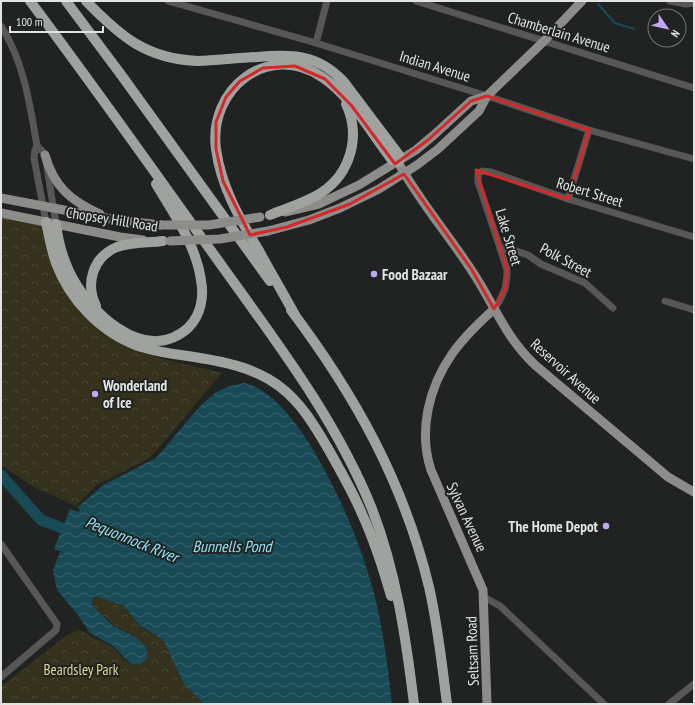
<svg xmlns="http://www.w3.org/2000/svg" width="695" height="705" viewBox="0 0 695 705" font-family="'PT Sans Narrow',sans-serif">
<style>
.forest{fill:url(#forest-crowns)}
.water{fill:url(#water-waves)}
.lines{fill:none;stroke-linecap:round;stroke-linejoin:round}
.stream{stroke:#194b56;stroke-width:2}
.river{stroke:#194b56;stroke-width:11}
.minor{stroke:#575856;stroke-width:7}
.major{stroke:#8c8d8a;stroke-width:9}
.highway{stroke:#a0a29f;stroke-width:10}
.major-bridge{stroke:#8c8d8a;stroke-width:9}
.marked{fill:none;stroke:#d62828;stroke-width:3;stroke-linejoin:round}
.poi-dot{fill:#c0a8f3;stroke:#202321;stroke-width:1.5}
.labels{text-anchor:middle;dominant-baseline:central;stroke-width:4;stroke-linejoin:round;paint-order:stroke}
.street-label{font-size:15px;fill:#e2e4e3;stroke:#202321}
.poi-label{font-size:15px;font-weight:bold;fill:#e2e4e3;stroke:#202321;text-anchor:start}
.park-label{font-size:15px;fill:#ddd694;stroke:#202321}
.water-label{font-size:16px;font-style:italic;fill:#90e4f8;stroke:#202321}
</style>
<defs>
<pattern id="forest-crowns" width="20" height="18" patternUnits="userSpaceOnUse"><rect width="20" height="18" fill="#34321d"/><path d="M2 6a3 3 0 1 1 6 0M12 15a3 3 0 1 1 6 0" fill="none" stroke="#474633"/></pattern>
<pattern id="water-waves" width="16" height="10" patternUnits="userSpaceOnUse"><rect width="16" height="10" fill="#194b56"/><path d="M0 5q4-4 8 0t8 0" fill="none" stroke="#3a656e"/></pattern>
</defs>
<rect width="100%" height="100%" fill="#202321"/>
<g class="forest">
<path d="M1,214L52,223L90,313L123,345L132,349L160,358L222,373L150,458L97,485L76,506L32,486L1,465Z"/>
<path d="M99,597L124,606L137,624L163,640L184,684L204,704H1V687L63,638L78,629L112,647L130,664L141,665L148,659L146,647L137,638L112,624L93,606L92,600L94,598Z"/>
</g>
<path class="water" d="M244,383C299,394 355,526 369,576C382,617 387,661 392,704H204L184,684L163,640L138,624L124,606L99,597H94L92,600V605L112,625L137,638L146,647L148,658L141,665L130,663L113,646L90,633L78,615L57,590L53,570L60,552H62L54,549L70,509L79,512L80,509L77,508L103,485L156,458L202,404L215,393L229,386Z"/>
<g class="lines">
<path class="stream" d="M598,4L615,23L634,29"/>
<path class="river" d="M1,475L41,520L62,528"/>
<g class="minor">
<path d="M168,1L316,43L487,96L589,130L694,159"/>
<path d="M416,1L694,88"/>
<path d="M670,1L686,4L694,3"/>
<path d="M1,26C24,62 30,105 37,146L43,152L45,155L56,224"/>
<path d="M316,43L327,1"/>
<path d="M37,146L35,150L34,158L46,222"/>
<path d="M568,199L589,130"/>
<path d="M500,248L510,249L528,255L541,264L585,283L613,308"/>
<path d="M665,301L694,310"/>
<path d="M494,309L499,302L505,289L507,276V270L500,248L478,182V174L482,171L491,172L568,199L694,237"/>
<path d="M1,544L57,624L56,630L1,677"/>
<path d="M484,597L500,606L604,704"/>
<path d="M669,704L694,684"/>
</g>
<g class="major">
<path d="M45,155C54,187 71,201 100,214"/>
<path d="M398,162C419,201 448,234 472,271C494,304 505,337 535,365L668,477L694,492"/>
<path d="M1,198L116,220L161,225"/>
<path d="M285,212L319,204L359,185L416,150L435,134L471,101L487,96"/>
<path d="M1,213L120,237L143,240"/>
<path d="M268,231L309,220L340,208L379,189L417,165L438,149L479,111L487,96L544,41L582,1"/>
<path d="M487,704L483,590L431,470C418,431 429,387 452,354C464,337 479,323 494,309"/>
</g>
<g class="highway">
<path d="M30,1C94,86 155,173 217,259C274,339 335,417 372,509C396,571 406,638 414,704"/>
<path d="M66,1L122,76L270,281"/>
<path d="M86,1C120,36 146,59 198,61C218,60 237,58 257,57C292,54 318,54 344,82L399,155V160L398,162L392,160C371,133 351,96 322,77C268,41 208,89 216,149C221,186 239,218 258,249C270,271 283,293 295,315"/>
<path d="M270,215C287,208 305,203 321,193C351,173 361,136 346,104"/>
<path d="M46,222C49,235 51,249 56,263C70,300 100,332 138,346C154,351 171,354 188,356C220,361 252,366 279,386C302,403 316,428 330,452C341,472 353,492 362,514C374,540 383,568 391,596"/>
<path d="M56,224C58,240 62,256 69,271C87,310 144,367 188,328C201,315 204,297 201,280C196,245 174,214 156,184"/>
<path d="M96,306C85,283 93,257 117,247C131,242 148,243 163,241"/>
<path d="M291,310C355,395 404,483 429,587C438,626 442,665 447,704"/>
</g>
<g class="major-bridge">
<path d="M161,225H209L260,217"/>
<path d="M170,241L220,239L268,231"/>
</g>
</g>
<path class="marked" d="M295,66L325,79L351,105L395,164L428,140L471,101L487,96L589,130L568,199L476,170L507,270L505,289L494,309L472,270L404,174L350,204L287,227L250,235L223,181L216,149V122L226,97L240,81L263,68Z"/>
<g class="poi-dot">
<circle cx="374" cy="274" r="4"/>
<circle cx="95" cy="394" r="4"/>
<circle cx="606" cy="526" r="4"/>
</g>
<g class="labels">
<g class="street-label">
<text transform="translate(559 32) rotate(17)">Chamberlain Avenue</text>
<text transform="translate(435 66) rotate(17)">Indian Avenue</text>
<text transform="translate(590 192) rotate(17)">Robert Street</text>
<text transform="translate(112 219) rotate(9)">Chopsey Hill Road</text>
<text transform="translate(509 237) rotate(73)">Lake Street</text>
<text transform="translate(566 260) rotate(28)">Polk Street</text>
<text transform="translate(566 371) rotate(42)">Reservoir Avenue</text>
<text transform="translate(467 517) rotate(65)">Sylvan Avenue</text>
<text transform="translate(472 651) rotate(-92)">Seltsam Road</text>
</g>
<g class="poi-label">
<text x="382" y="274">Food Bazaar</text>
<text x="103" y="385">Wonderland<tspan x="103" dy="17">of Ice</tspan></text>
<text x="598" y="526" text-anchor="end">The Home Depot</text>
</g>
<g class="park-label">
<text x="81" y="669">Beardsley Park</text>
</g>
<g class="water-label">
<text transform="translate(132 539) rotate(22)">Pequonnock River</text>
<text x="232" y="546">Bunnells Pond</text>
</g>
</g>
<rect width="695" height="705" fill="none" stroke="#e2e4e3" stroke-width="4"/>
<g transform="translate(667 28) rotate(124)"><circle r="19" fill="#202321" stroke="#6e706f"/>
<path d="M0-3L7 15L0 10L-7 15Z" fill="#c0a8f3"/>
<text y="-6" font-size="11" font-weight="bold" text-anchor="middle" fill="#e2e4e3">N</text>
</g>
<path d="M10 26v6h93v-6" fill="none" stroke="#e2e4e3" stroke-width="2"/>
<text x="16" y="26" font-size="12" fill="#e2e4e3" stroke="#202321" stroke-width="3" paint-order="stroke">100 m</text>
</svg>
